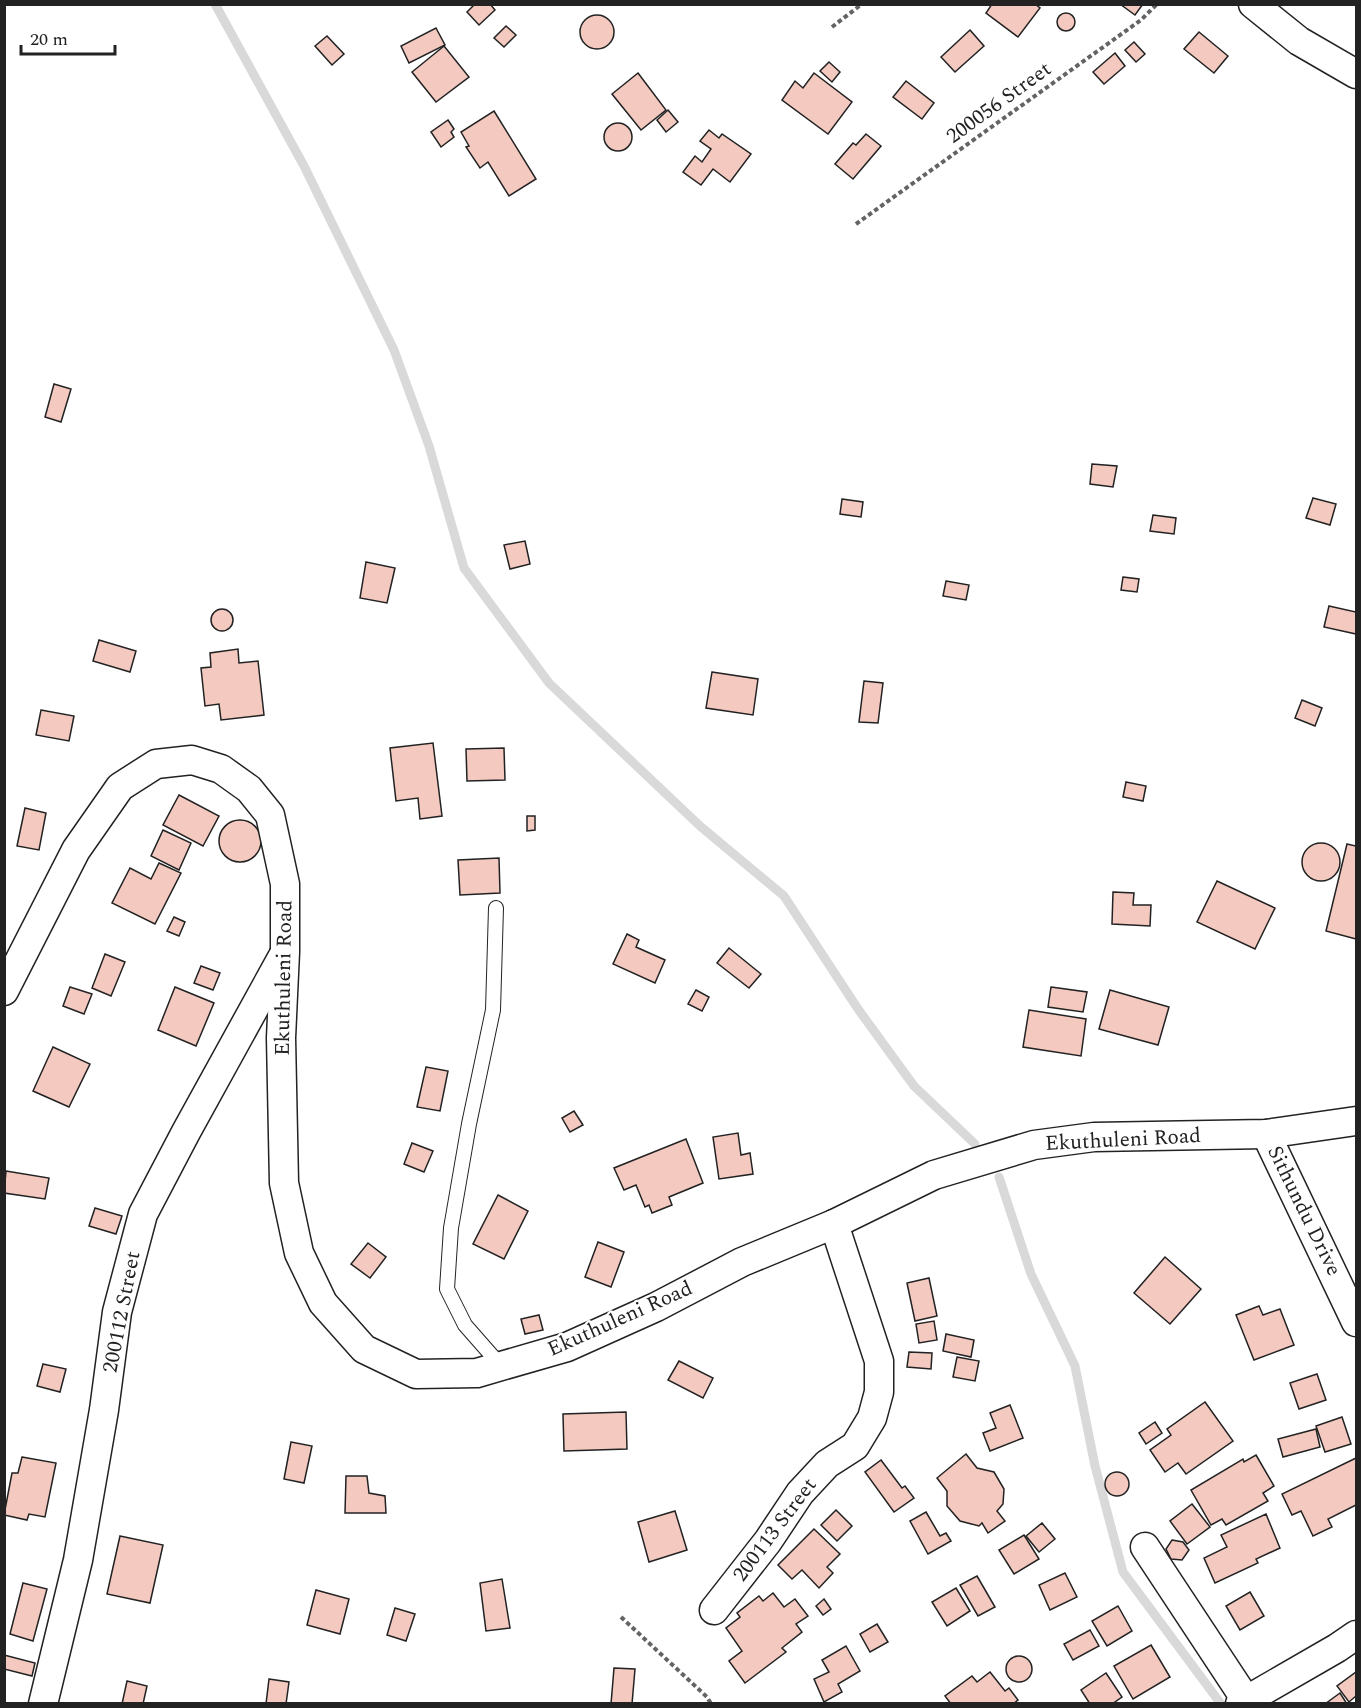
<svg xmlns="http://www.w3.org/2000/svg" width="1361" height="1708" viewBox="0 0 1361 1708" font-family="Spectral,serif">
<style>
.lines{fill:none;stroke-linecap:round;stroke-linejoin:round}
.stream{stroke:#d9d9d9;stroke-width:9}
.building{fill:#f3c9c0;stroke:#222;stroke-width:1.5}
.lane-casing{stroke:#222;stroke-width:16}
.street-casing{stroke:#222;stroke-width:31}
.path{stroke:#646464;stroke-width:4;stroke-dasharray:4.5 3;stroke-linecap:butt}
.lane{stroke:#fff;stroke-width:14}
.street{stroke:#fff;stroke-width:28}
.labels{text-anchor:middle;dominant-baseline:central;stroke-width:4.5;stroke-linejoin:round;paint-order:stroke}
.street-label{font-size:21px;fill:#222;stroke:#fff}
</style>
<rect width="100%" height="100%" fill="#fff"/>
<g class="lines">
<g class="stream">
<path d="M215,4L304,166L394,350L429,446L464,568L549,683L700,826L784,896L858,1009L914,1086L975,1144"/>
<path d="M999,1177L1031,1274L1075,1366L1095,1466L1123,1572L1221,1704"/>
</g>
</g>
<g class="building">
<path d="M475,4H490L495,10L479,25L467,12Z"/>
<path d="M992,4H1035L1040,8L1018,37L986,13Z"/>
<path d="M1120,4H1143L1135,15Z"/>
<circle cx="1066" cy="22" r="9"/>
<circle cx="597" cy="32" r="17"/>
<path d="M506,26L516,35L504,47L494,38Z"/>
<path d="M436,28L445,45L409,63L401,46Z"/>
<path d="M970,30L984,46L955,72L941,57Z"/>
<path d="M1199,32L1228,56L1214,73L1184,49Z"/>
<path d="M327,36L344,54L332,65L315,46Z"/>
<path d="M1134,42L1145,54L1136,62L1125,50Z"/>
<path d="M444,46L469,77L436,102L412,72Z"/>
<path d="M1115,53L1125,66L1104,84L1093,72Z"/>
<path d="M829,62L840,72L832,82L820,71Z"/>
<path d="M638,73L666,110L641,130L612,94Z"/>
<path d="M814,73L852,102L828,134L782,100L795,81L803,88Z"/>
<path d="M906,81L934,103L922,119L893,97Z"/>
<path d="M668,110L678,122L666,132L657,120Z"/>
<path d="M494,111L536,179L509,196L488,162L480,168L466,147L469,146L461,132Z"/>
<path d="M448,120L454,129L451,132L454,137L441,147L431,132Z"/>
<circle cx="618" cy="137" r="14"/>
<path d="M709,130L719,138L722,134L751,154L730,182L713,169L701,185L683,172L695,156L702,162L711,149L700,141Z"/>
<path d="M866,134L881,146L853,179L835,164L853,143L856,145Z"/>
<path d="M54,384L71,389L61,422L45,417Z"/>
<path d="M1092,464L1117,466L1113,487L1090,484Z"/>
<path d="M1313,498L1336,504L1330,525L1306,518Z"/>
<path d="M842,499L863,502L861,517L840,514Z"/>
<path d="M1153,515L1176,518L1174,534L1150,531Z"/>
<path d="M525,541L530,564L510,569L504,545Z"/>
<path d="M366,562L395,568L387,603L360,598Z"/>
<path d="M1123,577L1139,579L1137,592L1121,590Z"/>
<path d="M946,581L969,585L966,600L943,596Z"/>
<path d="M1329,606L1356,612V634L1324,627Z"/>
<circle cx="222" cy="620" r="11"/>
<path d="M99,640L136,651L130,672L93,661Z"/>
<path d="M238,649L239,663L258,661L264,715L221,720L219,704L205,706L201,668L211,667L210,653Z"/>
<path d="M712,672L758,679L753,715L706,708Z"/>
<path d="M864,681L883,683L878,723L859,722Z"/>
<path d="M1302,700L1322,708L1315,726L1295,718Z"/>
<path d="M41,710L74,716L69,741L36,735Z"/>
<path d="M433,743L442,816L420,819L418,798L396,801L390,748Z"/>
<path d="M504,748L505,780L467,781L466,749Z"/>
<path d="M1126,782L1146,786L1143,801L1123,797Z"/>
<path d="M179,795L219,816L203,846L163,825Z"/>
<path d="M25,808L46,813L39,850L17,846Z"/>
<path d="M527,816H535V830L527,831Z"/>
<circle cx="240" cy="841" r="21"/>
<path d="M163,830L191,843L179,870L151,856Z"/>
<circle cx="1321" cy="862" r="19"/>
<path d="M1347,844L1356,846V939L1326,931Z"/>
<path d="M499,858L500,893L460,895L458,860Z"/>
<path d="M159,863L181,873L155,924L112,903L130,868L151,879Z"/>
<path d="M1217,881L1275,908L1255,949L1197,922Z"/>
<path d="M1113,892L1134,893L1133,905H1151L1150,926L1112,924Z"/>
<path d="M174,917L185,922L179,936L167,931Z"/>
<path d="M627,934L639,940L636,947L665,960L655,983L613,964Z"/>
<path d="M729,948L761,974L749,988L717,963Z"/>
<path d="M105,954L125,962L111,996L92,988Z"/>
<path d="M201,966L220,973L213,990L194,983Z"/>
<path d="M70,987L92,994L84,1014L63,1006Z"/>
<path d="M175,987L214,1003L196,1046L158,1030Z"/>
<path d="M1051,987L1087,992L1083,1012L1048,1007Z"/>
<path d="M696,990L709,997L702,1011L688,1004Z"/>
<path d="M1110,990L1169,1007L1158,1045L1099,1029Z"/>
<path d="M1029,1010L1086,1019L1081,1056L1023,1047Z"/>
<path d="M53,1047L90,1064L69,1107L33,1091Z"/>
<path d="M426,1067L448,1071L440,1111L417,1107Z"/>
<path d="M574,1111L583,1125L570,1132L562,1118Z"/>
<path d="M738,1133L741,1155L750,1153L753,1174L719,1179L713,1137Z"/>
<path d="M686,1139L703,1183L669,1197L672,1205L652,1213L649,1205L645,1207L636,1185L624,1190L614,1168Z"/>
<path d="M412,1143L433,1151L424,1172L404,1164Z"/>
<path d="M6,1171L49,1178L45,1199L4,1193Z"/>
<path d="M498,1195L528,1211L504,1259L473,1244Z"/>
<path d="M95,1208L122,1216L116,1234L89,1226Z"/>
<path d="M598,1242L624,1252L611,1287L585,1277Z"/>
<path d="M368,1243L386,1257L370,1278L351,1264Z"/>
<path d="M1165,1257L1201,1289L1170,1324L1134,1293Z"/>
<path d="M929,1278L937,1316L915,1321L907,1283Z"/>
<path d="M1259,1306L1263,1315L1280,1309L1294,1345L1254,1360L1236,1315Z"/>
<path d="M539,1315L543,1330L525,1334L521,1319Z"/>
<path d="M934,1321L937,1340L919,1343L916,1324Z"/>
<path d="M946,1334L974,1340L971,1357L943,1351Z"/>
<path d="M909,1352L932,1353L931,1369L907,1367Z"/>
<path d="M957,1357L979,1361L975,1381L953,1377Z"/>
<path d="M679,1361L713,1378L703,1398L668,1380Z"/>
<path d="M43,1364L66,1369L60,1392L37,1386Z"/>
<path d="M1317,1374L1326,1400L1299,1409L1290,1383Z"/>
<path d="M1205,1402L1233,1441L1186,1474L1178,1463L1165,1472L1150,1450L1171,1435L1167,1429Z"/>
<path d="M1010,1405L1023,1438L990,1451L983,1433L996,1428L990,1413Z"/>
<path d="M626,1412L627,1449L564,1451L563,1414Z"/>
<path d="M1342,1417L1351,1444L1325,1452L1316,1426Z"/>
<path d="M1155,1422L1162,1433L1146,1444L1139,1433Z"/>
<path d="M1316,1429L1320,1447L1283,1457L1278,1439Z"/>
<path d="M291,1442L312,1446L304,1483L284,1479Z"/>
<path d="M966,1454L977,1468L994,1472L1004,1489L1003,1504L997,1511L1005,1521L988,1533L982,1523L979,1526L960,1521L947,1506V1491L937,1478Z"/>
<path d="M1256,1455L1274,1486L1263,1493L1268,1501L1226,1525L1222,1519L1211,1525L1191,1490L1243,1459L1244,1462Z"/>
<path d="M22,1457L56,1463L45,1517L29,1514L27,1520L4,1515L12,1473H18Z"/>
<path d="M1356,1458V1505L1328,1519L1332,1527L1313,1536L1301,1511L1292,1515L1282,1494Z"/>
<path d="M881,1460L902,1488L905,1486L914,1498L894,1512L865,1472Z"/>
<circle cx="1117" cy="1484" r="12"/>
<path d="M346,1476H367L369,1493L385,1496L386,1513H345Z"/>
<path d="M1192,1504L1210,1527L1187,1544L1170,1521Z"/>
<path d="M836,1510L852,1526L837,1541L821,1525Z"/>
<path d="M675,1511L687,1550L649,1562L638,1522Z"/>
<path d="M926,1512L940,1536L946,1533L951,1541L928,1554L910,1521Z"/>
<path d="M1266,1514L1280,1548L1256,1559L1258,1563L1215,1583L1204,1558L1227,1547L1221,1535Z"/>
<path d="M1042,1523L1055,1539L1039,1552L1026,1536Z"/>
<path d="M814,1529L840,1554L827,1567L833,1573L819,1588L802,1570L792,1579L778,1565Z"/>
<path d="M1024,1535L1039,1559L1014,1574L999,1550Z"/>
<path d="M120,1536L163,1545L150,1603L107,1594Z"/>
<path d="M1172,1540L1183,1542L1189,1550L1182,1560L1171,1559L1166,1549Z"/>
<path d="M1065,1573L1077,1597L1050,1610L1039,1585Z"/>
<path d="M977,1576L995,1607L978,1616L960,1585Z"/>
<path d="M502,1579L510,1628L486,1631L480,1583Z"/>
<path d="M23,1583L47,1589L33,1641L10,1634Z"/>
<path d="M956,1588L970,1611L947,1626L932,1602Z"/>
<path d="M316,1590L349,1599L340,1634L307,1625Z"/>
<path d="M1250,1592L1264,1616L1240,1630L1226,1606Z"/>
<path d="M773,1593L784,1607L795,1599L808,1616L796,1624L802,1632L782,1648L786,1652L745,1683L729,1661L742,1651L726,1628L740,1617L737,1613L759,1596L763,1601Z"/>
<path d="M824,1599L831,1609L823,1615L816,1606Z"/>
<path d="M1118,1606L1132,1631L1107,1646L1092,1621Z"/>
<path d="M395,1608L415,1614L406,1641L387,1635Z"/>
<path d="M877,1624L888,1642L870,1652L860,1634Z"/>
<path d="M1090,1630L1099,1646L1073,1660L1064,1644Z"/>
<path d="M1151,1645L1170,1677L1133,1699L1114,1666Z"/>
<path d="M846,1646L860,1671L838,1684L842,1692L824,1702L814,1679L829,1672L822,1660Z"/>
<path d="M4,1655L35,1663L32,1676L4,1669Z"/>
<circle cx="1019" cy="1669" r="13"/>
<path d="M614,1668L635,1669L632,1704H611Z"/>
<path d="M990,1672L1005,1691L1009,1688L1018,1700L1013,1704H951L945,1696L972,1676L977,1682Z"/>
<path d="M1356,1672V1696L1349,1702L1337,1686Z"/>
<path d="M1106,1673L1122,1697L1112,1704H1090L1081,1690Z"/>
<path d="M269,1679L289,1682L286,1704H266Z"/>
<path d="M127,1681L147,1686L143,1704H122Z"/>
<path d="M1340,1693L1347,1704H1325Z"/>
</g>
<g class="lines">
<defs>
<path id="lane" d="M496,908L493,1010L469,1124L451,1228L447,1289L465,1325L501,1366"/>
<g id="street">
<path d="M1253,4L1299,41L1356,74"/>
<path d="M4,991L76,850L120,787L156,764L192,760L221,769L249,789L270,815L285,884V952L281,1038L284,1183L299,1253L323,1303L364,1349L416,1374L477,1373L567,1347L656,1307L742,1262L834,1224L934,1175L1034,1145L1094,1137L1266,1134L1356,1121"/>
<path d="M1266,1134L1356,1322"/>
<path d="M1145,1547L1246,1700"/>
<path d="M714,1610L768,1541L800,1493L827,1464L855,1446L872,1418L879,1392V1361L834,1224"/>
<path d="M43,1704L78,1560L104,1410L117,1312L143,1214L186,1132L283,956"/>
<path d="M1240,1704L1337,1648L1356,1635"/>
</g>
</defs>
<use href="#lane" class="lane-casing"/>
<use href="#street" class="street-casing"/>
<g class="path">
<path d="M832,27L862,4"/>
<path d="M856,224L1141,20L1157,4"/>
<path d="M621,1617L707,1697L711,1704"/>
</g>
<use href="#lane" class="lane"/>
<use href="#street" class="street"/>
</g>
<g class="labels">
<g class="street-label">
<text transform="translate(999 103) rotate(-36)">200056 Street</text>
<text transform="translate(284 978) rotate(-89)">Ekuthuleni Road</text>
<text transform="translate(1123 1140) rotate(-3)">Ekuthuleni Road</text>
<text transform="translate(1304 1211) rotate(64)">Sithundu Drive</text>
<text transform="translate(122 1312) rotate(-79)">200112 Street</text>
<text transform="translate(620 1319) rotate(-24)">Ekuthuleni Road</text>
<text transform="translate(775 1530) rotate(-53)">200113 Street</text>
</g>
</g>
<rect width="1361" height="1708" fill="none" stroke="#222222" stroke-width="12"/>
<path d="M21 45v9h94v-9" fill="none" stroke="#222222" stroke-width="3"/>
<text x="30" y="45" font-size="18" fill="#222222" stroke="#ffffff" stroke-width="4.5" paint-order="stroke">20 m</text>
</svg>
